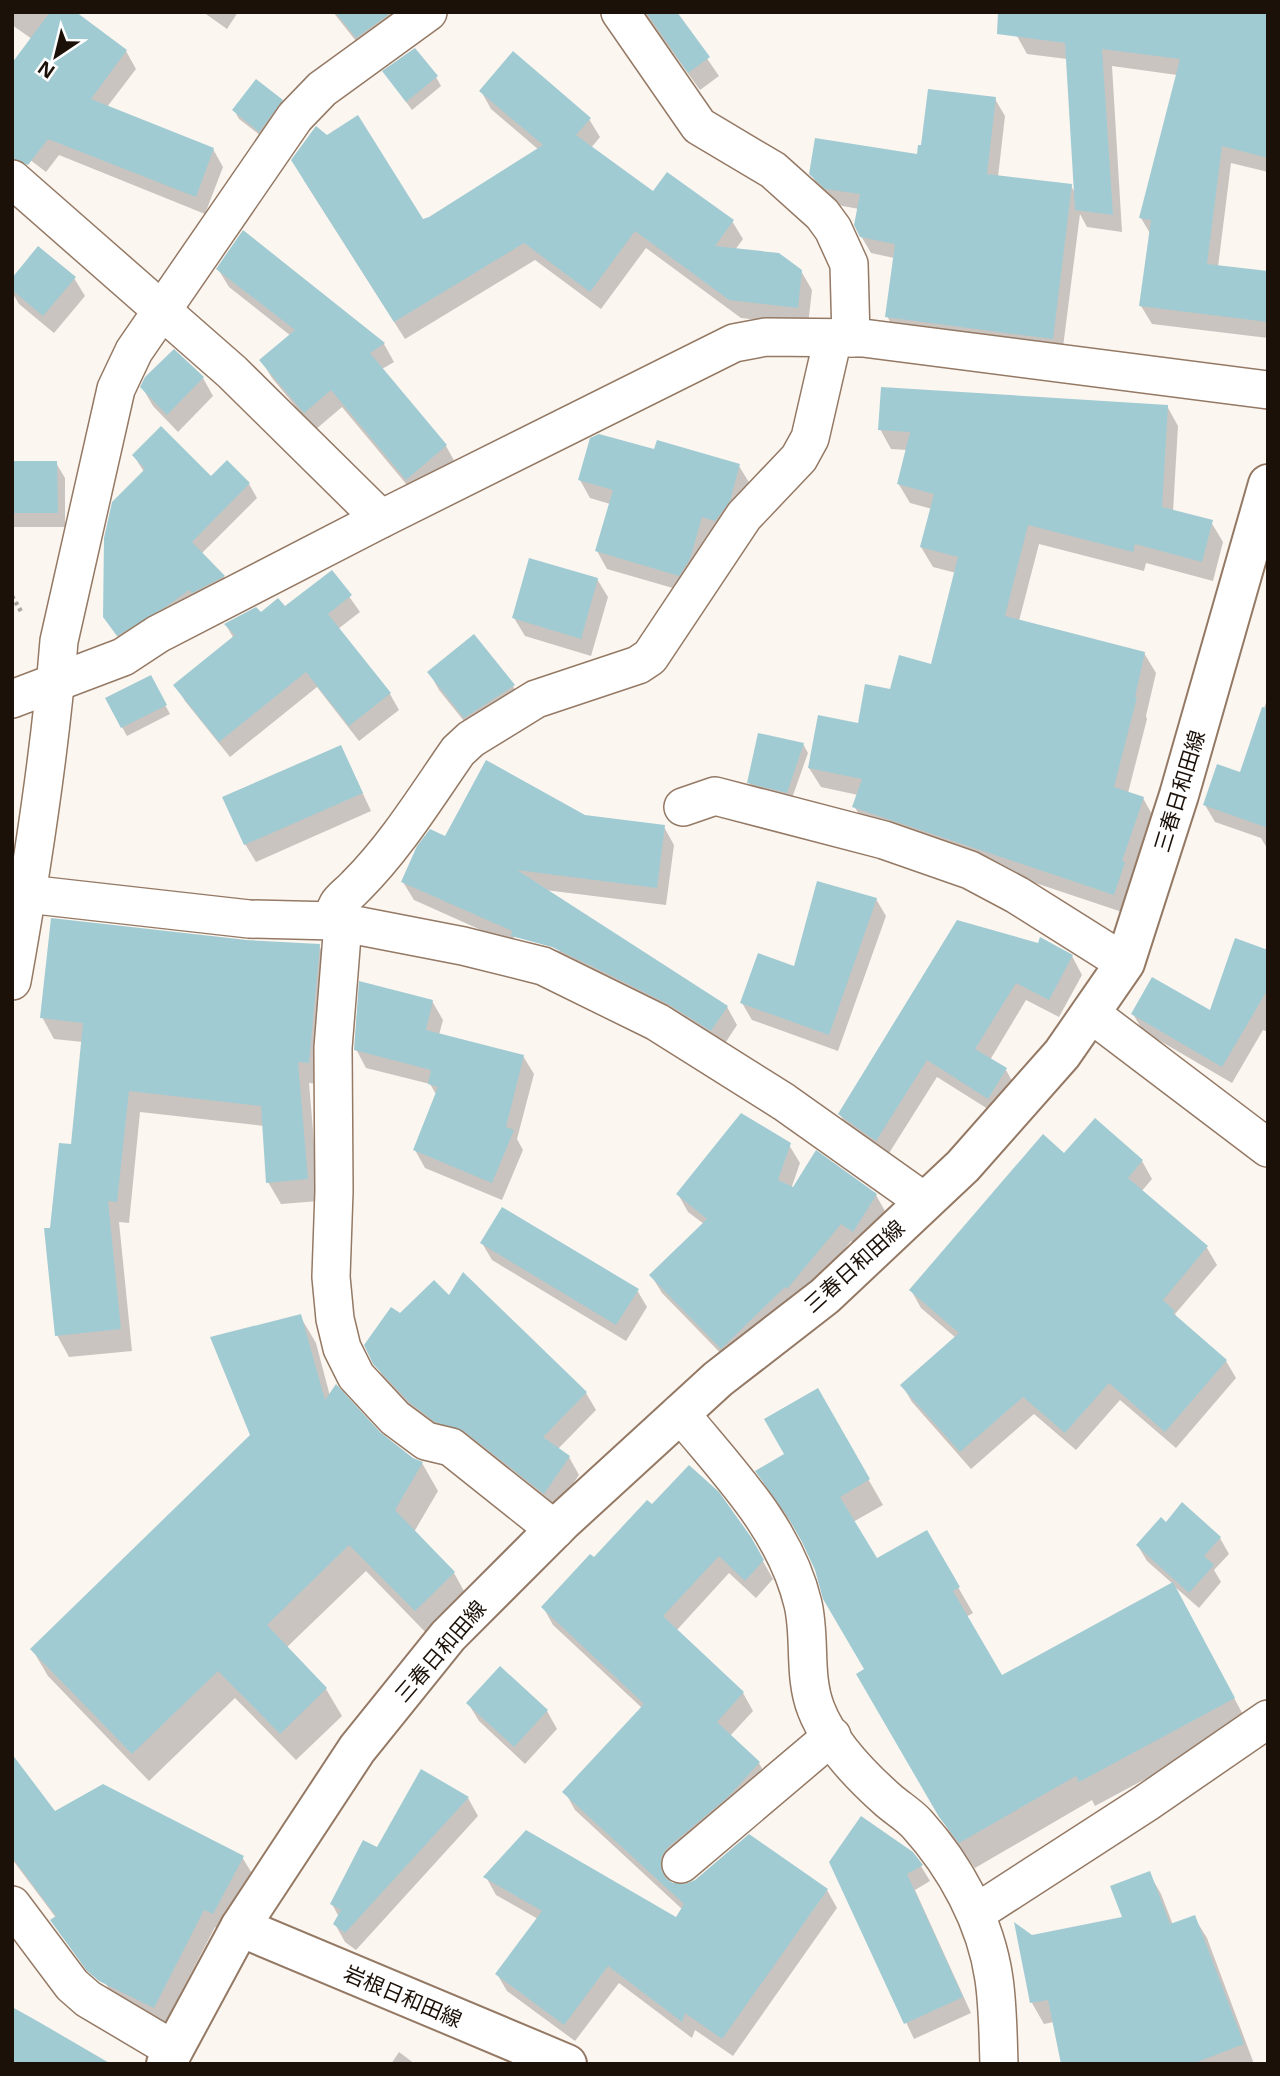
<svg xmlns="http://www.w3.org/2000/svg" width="1280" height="2076" viewBox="0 0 1280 2076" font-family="'Noto Sans','Noto Sans JP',sans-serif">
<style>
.shadow{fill:#0003;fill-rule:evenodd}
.building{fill:#a1cbd2}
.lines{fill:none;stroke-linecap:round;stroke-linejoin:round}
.minor-casing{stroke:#947964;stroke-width:40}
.secondary-casing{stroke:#947964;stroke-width:42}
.path{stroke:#b0a9a3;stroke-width:4.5;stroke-dasharray:3.5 3.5;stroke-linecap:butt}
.minor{stroke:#fff;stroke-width:37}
.secondary{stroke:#fff;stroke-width:38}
.labels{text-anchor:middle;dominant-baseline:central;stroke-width:7;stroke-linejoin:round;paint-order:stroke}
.street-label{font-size:21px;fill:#1b1109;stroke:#fff}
</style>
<rect width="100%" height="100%" fill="#fcf6f1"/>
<g class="shadow">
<path d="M12,12H73L126,51L136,69L107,107L213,149L223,167L205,214L59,155L46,172L12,146L32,39L12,25Z"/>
<path d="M203,12H238L227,29Z"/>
<path d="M333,12H428L367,55Z"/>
<path d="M643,12H675L719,76L700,90Z"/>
<path d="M1268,12V172L1231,163L1218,267L1268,273V338L1152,324L1141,306L1151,235L1141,218L1177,75L1112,66L1122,232L1087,227L1080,214L1062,355L896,333L887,316L894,258L871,253L861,236L859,209L837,205L821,191L811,174L919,156L995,99L1005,116L998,177L1071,186L1076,194L1067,59L1027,54L1017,36Z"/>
<path d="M384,72L436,77L441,86L412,110Z"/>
<path d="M481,91L589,119L600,137L591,148L653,194L732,221L743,239L735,250L801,271L812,290L808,325L741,318L646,248L601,309L535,260L405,339L303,179L422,221L430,219L539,150L491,109Z"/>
<path d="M281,101L286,110L265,139L239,119L234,110Z"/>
<path d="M243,232L384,344L394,362L382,369L446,446L456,464L417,497L342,407L315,430L272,378L261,360L291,336L229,287L218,269Z"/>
<path d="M74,278L85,296L54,333L19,304L12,292V281Z"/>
<path d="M174,351L203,378L213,396L178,432L153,406L142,387Z"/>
<path d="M1167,406L1178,426L1173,512L1211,522L1223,542L1213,581L1146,563L1144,571L1039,544L1019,621L1144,653L1156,673L1146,716L1147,719L1128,793L1143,798L1154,818L1125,913L866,826L854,806L858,795L821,787L809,768L859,725L891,691L932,666L956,573L933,567L921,547L932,509L910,503L898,483L907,450L891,449L880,429Z"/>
<path d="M656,452L739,466L750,484L690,593L607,569L597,551L610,504L590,498L580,480Z"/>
<path d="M134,456L211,478L227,462L249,484L257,498L201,554L224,577L232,590L126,649L104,616L144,472Z"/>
<path d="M12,463H56L65,478V527H12Z"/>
<path d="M332,572L360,612L338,629L390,694L399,710L359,741L317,687L230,757L185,701L176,686L234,639L226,625L284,609Z"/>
<path d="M597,579L608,597L591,656L525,636L514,618Z"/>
<path d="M429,672L513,686L523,704L476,736L439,690Z"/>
<path d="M150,677L170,714L127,736L122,727Z"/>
<path d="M1268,697V850L1261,838L1215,822L1205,805L1241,774Z"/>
<path d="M803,744L808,753L791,801L754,791L749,782Z"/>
<path d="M341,747L371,811L256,862L245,844Z"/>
<path d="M585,817L664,827L674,845L666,905L545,890L727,1007L737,1025L722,1048L519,947L414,900L403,882L446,839ZM514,935L561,948L560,951L514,939Z"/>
<path d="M876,899L886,916L838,1051L752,1020L742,1003L796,968Z"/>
<path d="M958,922L1072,956L1082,975L1059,1017L1026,1000L990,1060L1006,1070L1016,1088L999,1116L937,1077L886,1158L850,1133L840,1114Z"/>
<path d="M247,942L319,946L332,967L320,1084L309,1083L319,1201L281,1204L268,1182L264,1126L140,1112L129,1223L119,1222L132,1351L69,1357L57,1335L52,1229L73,1146L83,1042L54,1039L42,1017Z"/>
<path d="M1268,952V1032L1263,1030L1232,1083L1143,1031L1133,1014L1211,1013Z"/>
<path d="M432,1001L443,1020L439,1035L523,1056L534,1074L517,1139L523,1150L502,1200L425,1168L415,1150L437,1096L430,1084L366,1068L356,1049Z"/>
<path d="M1095,1121L1142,1161L1152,1179L1141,1192L1207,1248L1217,1265L1175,1314L1178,1319L1226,1361L1236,1378L1176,1448L1120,1400L1076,1450L1034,1414L971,1469L912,1402L902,1385L956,1338L921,1308L911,1290L1065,1155Z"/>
<path d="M789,1145L800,1163L790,1192L876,1195L886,1213L864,1249L851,1241L798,1306L733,1366L662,1293L651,1275L704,1224L688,1212L678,1194Z"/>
<path d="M482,1243L637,1290L647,1307L626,1341L492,1260Z"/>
<path d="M463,1275L586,1393L596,1410L558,1449L569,1457L579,1475L554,1511L421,1420L386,1382L375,1363L400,1316L449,1297Z"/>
<path d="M300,1316L316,1343L330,1396L413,1459L422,1463L438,1491L414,1532L454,1573L469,1600L431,1638L366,1571L286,1648L326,1689L342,1716L296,1760L235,1698L149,1781L48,1676L32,1649L252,1435Z"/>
<path d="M817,1390L883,1505L853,1522L876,1561L926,1532L973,1613L966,1617L1001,1677L1173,1584L1147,1561L1138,1546L1166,1524L1220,1538L1229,1554L1214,1570L1221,1582L1199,1608L1174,1586L1248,1724L1095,1806L1092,1800L975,1868L956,1843L858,1674L866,1670L803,1539L772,1497L758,1472L787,1455Z"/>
<path d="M652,1507L750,1538L773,1579L756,1598L729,1573L676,1631L743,1693L753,1711L730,1736L759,1763L769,1781L670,1876V1883L827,1890L837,1908L733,2056L695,2030L692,2038L619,1983L575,2041L507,1991L497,1974L538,1919L496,1895L486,1877L676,1919L683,1910L575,1810L565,1792L642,1708L553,1625L543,1607Z"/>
<path d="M468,1703L547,1711L557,1729L525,1764L479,1721Z"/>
<path d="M12,1757L55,1814L242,1857L253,1875L223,1931L215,1927L164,2025L119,2002L12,1859Z"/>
<path d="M468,1798L478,1816L356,1950L345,1942L335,1924L339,1917L332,1904L378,1849Z"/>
<path d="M831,1863L921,1866L930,1881L915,1890L971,2013L914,2039Z"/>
<path d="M1149,1873L1161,1894L1173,1925L1194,1917L1207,1938L1254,2064H1062L1054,2022L1044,2024L1032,2003L1125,1918Z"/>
<path d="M399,2052L415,2064H391Z"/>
</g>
<g class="building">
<path d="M50,12H76L127,50L91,99L214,148L196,197L48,139L28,165L12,159V63Z"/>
<path d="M335,12H385L388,15L356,38Z"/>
<path d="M646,12H677L710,57L688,73Z"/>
<path d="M998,12H1268V158L1222,146L1207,264L1268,271V322L1139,306L1151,220L1139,218L1180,59L1102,49L1113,215L1075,210L1065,43L997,34Z"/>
<path d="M415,48L438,76L406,102L382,71Z"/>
<path d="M513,51L591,118L576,135L653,191L667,172L734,220L715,246L779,253L802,270L798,308L729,300L635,231L590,292L524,243L394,322L291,160L316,126L327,135L358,115L423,219L429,217L543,145L479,91Z"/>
<path d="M256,79L283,100L259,132L232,110Z"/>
<path d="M928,89L996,97L987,174L1072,184L1053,339L885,317L895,244L860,237L854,225L860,194L825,189L809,174L815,138L917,154L918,145H921Z"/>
<path d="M243,230L385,343L370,353L447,445L406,480L331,390L304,413L259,360L295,330L216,269Z"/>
<path d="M38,246L76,277L43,316L12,290V278Z"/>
<path d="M174,349L204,377L167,415L140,387L145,377Z"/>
<path d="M881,387L1168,405L1162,507L1213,520L1202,562L1135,544L1133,552L1028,525L1005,616L1145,652L1135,697H1137L1114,787L1144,797L1122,861L1125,862L1114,895L852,807L862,779L808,768L818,715L858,723L865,684L890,689L899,655L931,664L958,557L920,547L934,494L897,484L910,432L878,430Z"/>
<path d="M161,426L211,476L227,460L250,483L192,542L225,576L192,593L189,590L167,606L117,636L103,617L104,538L112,502L145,469L132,455Z"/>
<path d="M599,434L654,449L657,440L740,464L730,501L715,521L702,517L690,559L679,576L595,551L613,490L578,480L590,438Z"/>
<path d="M12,461H57L58,513H12Z"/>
<path d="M529,558L598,578L581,639L512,618Z"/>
<path d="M332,570L352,595L328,614L391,693L349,726L306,672L219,742L173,685L235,635L224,624L256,607L261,612L278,598L285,606Z"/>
<path d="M474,634L515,685L464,718L427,672Z"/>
<path d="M151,675L167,705L121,728L105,698Z"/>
<path d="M1262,707L1268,708V828L1203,805L1217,764L1240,772Z"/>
<path d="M758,733L804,743L787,793L747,783Z"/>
<path d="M341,745L363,793L244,845L222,797Z"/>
<path d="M486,760L585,815L665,825L657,888L517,870L728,1006L711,1031L668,1004L610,975L552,947L511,936L512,931L401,882L417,846L430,829L445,836Z"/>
<path d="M817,881L877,898L829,1035L740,1003L758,953L794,966Z"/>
<path d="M51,918L247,940L320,944L309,1063L298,1062L308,1179L266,1183L261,1106L129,1091L117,1202L108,1201L121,1329L55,1336L44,1228H50L59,1143L71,1144L83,1023L40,1018Z"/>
<path d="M957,920L1038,943L1040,937L1073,955L1049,1000L1016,983L975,1049L1007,1068L988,1099L927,1060L876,1141L838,1114Z"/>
<path d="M1235,938L1268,950V989L1222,1067L1131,1014L1152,977L1210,1010Z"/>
<path d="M359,981L433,1000L426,1030L524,1055L506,1127L514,1130L492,1183L413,1150L438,1087L428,1084L431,1070L354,1050Z"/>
<path d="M741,1113L791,1143L778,1180L793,1187L816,1150L877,1194L853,1232L841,1224L787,1289L785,1287L721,1349L649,1275L707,1219L676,1194Z"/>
<path d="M1095,1118L1143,1160L1128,1178L1208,1246L1163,1300L1175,1311L1173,1313L1227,1360L1165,1432L1109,1383L1065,1433L1023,1397L960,1452L900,1385L959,1333L909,1290L1043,1134L1064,1153Z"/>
<path d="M502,1207L639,1289L616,1325L480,1243Z"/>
<path d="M463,1272L587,1392L543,1437L570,1456L544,1494L464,1431L435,1422L409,1402L373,1364L364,1345L391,1307L400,1313L434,1280L449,1295Z"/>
<path d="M301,1314L325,1400L336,1384L380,1432L413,1458L423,1462L395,1510L455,1572L415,1611L349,1545L267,1625L327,1688L280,1734L218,1671L132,1754L30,1649L250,1435L210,1337Z"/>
<path d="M818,1388L870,1479L840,1497L877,1558L927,1530L960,1587L953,1591L1002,1675L1173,1582L1235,1698L1079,1782L1076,1776L959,1843L939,1817L856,1674L864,1669L823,1599L815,1570L802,1542L786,1514L755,1471L784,1454L764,1419Z"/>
<path d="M689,1465L719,1492L751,1537L764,1560L745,1581L719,1556L663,1616L744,1692L717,1722L760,1762L728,1797L667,1848L661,1858V1868L665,1878L673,1883L685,1884L695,1880L749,1834L828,1889L722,2039L685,2013L682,2022L608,1966L564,2025L495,1974L542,1911L483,1877L526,1830L676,1917L684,1904L562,1792L644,1704L541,1607L590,1554L594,1557L647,1500L652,1504Z"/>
<path d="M1182,1502L1221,1537L1204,1556L1214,1565L1189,1593L1136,1545L1161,1517L1166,1522Z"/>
<path d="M500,1666L548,1710L514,1747L466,1703Z"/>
<path d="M12,1754L55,1811L103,1784L244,1856L213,1914L204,1910L154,2008L99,1981L87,1971L50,1920L56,1916L12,1857Z"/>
<path d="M421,1769L469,1797L345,1933L333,1924L341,1910L330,1904L363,1840L377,1847Z"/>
<path d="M861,1816L913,1852L923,1865L907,1874L963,1997L904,2024L829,1862Z"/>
<path d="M1150,1871L1170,1924L1195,1915L1244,2044L1192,2064H1061L1048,2000L1030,2003L1014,1922L1032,1935L1122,1917L1110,1886Z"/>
<path d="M12,2007L39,2022L111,2064H12Z"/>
</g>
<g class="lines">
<defs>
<g id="minor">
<path d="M620,12L699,126L773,170L822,214L833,229L849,264L851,338"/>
<path d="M12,179L232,372L381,519"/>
<path d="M12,699L123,657L158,634L381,519L734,343L766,337L863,338L1268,390"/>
<path d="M683,807L715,796L884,840L970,870L1017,895L1125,963"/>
<path d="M27,894L249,919L334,921L463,946L543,966L657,1022L784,1102L925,1202"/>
<path d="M334,921C334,901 344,899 356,886C396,846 426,797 458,751L471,739L536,699L638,665L650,657L744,516L799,458L810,438L833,338"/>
<path d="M343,923L333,1048L334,1191L331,1277L335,1319L342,1348L356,1376L395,1418L426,1441L451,1447L555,1530"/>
<path d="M12,981C32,869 50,755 59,641L116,389L134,351L295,117L322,89L428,12"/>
<path d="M1090,1013L1268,1148"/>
<path d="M680,1413C728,1472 785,1528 803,1604C811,1638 803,1676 816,1709C829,1743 861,1776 888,1800C897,1808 909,1815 917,1824C955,1866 986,1922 994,1979C998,2007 998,2036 999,2064"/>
<path d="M681,1864L832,1736"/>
<path d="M12,1905L72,1985L88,1999L174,2050"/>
<path d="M976,1913L1146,1803L1268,1719"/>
</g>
<g id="secondary">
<path d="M240,1927L567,2064"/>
<path d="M166,2064L240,1927L357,1749L448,1636L563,1521L718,1379L825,1296L963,1166L1062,1054L1125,963L1179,795L1268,484"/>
</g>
</defs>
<use href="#minor" class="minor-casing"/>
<use href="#secondary" class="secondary-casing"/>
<path class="path" d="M12,596L22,613"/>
<use href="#minor" class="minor"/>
<use href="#secondary" class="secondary"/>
</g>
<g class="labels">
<g class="street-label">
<text transform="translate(1179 791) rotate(-73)">三春日和田線</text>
<text transform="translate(854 1266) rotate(-42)">三春日和田線</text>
<text transform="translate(440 1651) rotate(-49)">三春日和田線</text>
<text transform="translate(403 1996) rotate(23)">岩根日和田線</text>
</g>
</g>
<rect width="1280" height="2076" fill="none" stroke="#1b1109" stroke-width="28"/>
<g transform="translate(56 56) rotate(215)" stroke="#ffffff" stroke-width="5" paint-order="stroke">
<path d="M0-5L12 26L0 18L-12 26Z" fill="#1b1109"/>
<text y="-10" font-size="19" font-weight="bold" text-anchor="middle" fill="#1b1109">N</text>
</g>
</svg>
